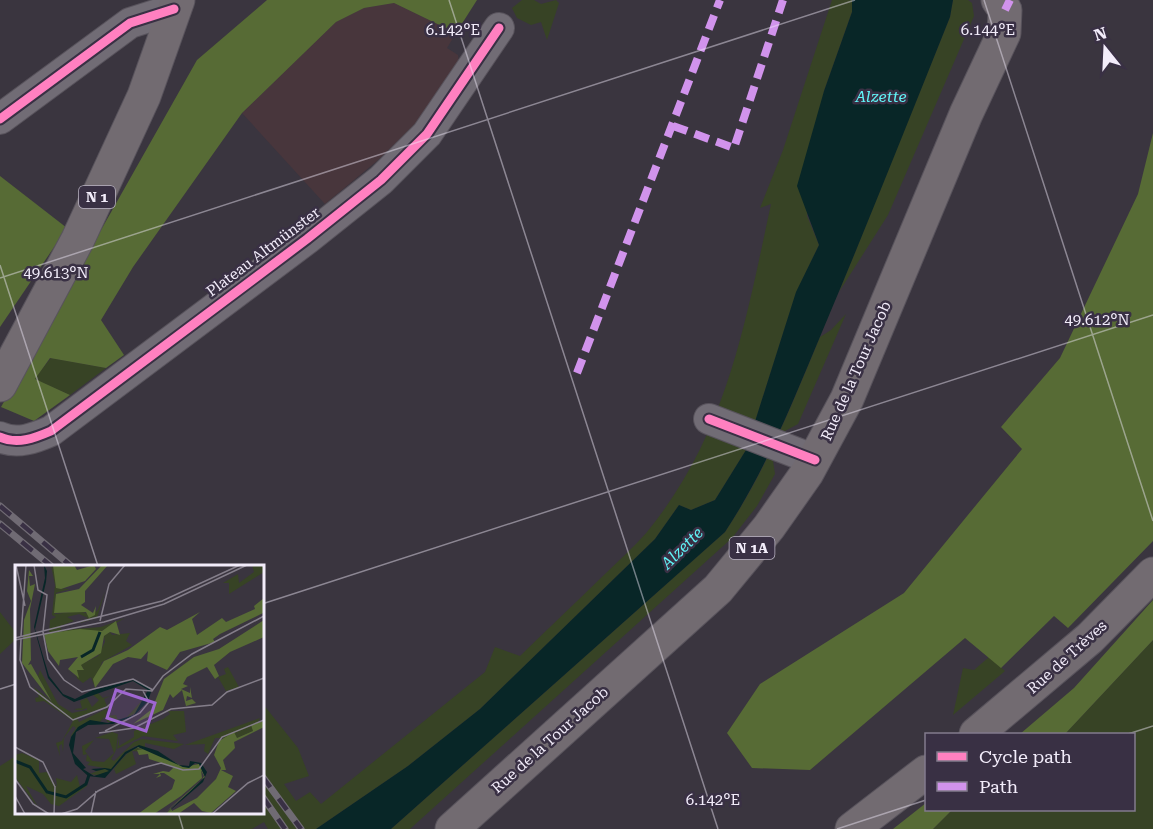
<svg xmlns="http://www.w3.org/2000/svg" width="1153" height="829" viewBox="0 0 1153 829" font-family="'Roboto Serif',serif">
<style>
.education{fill:#48363c}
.green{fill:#374325}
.forest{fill:#576b35}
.water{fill:#082627}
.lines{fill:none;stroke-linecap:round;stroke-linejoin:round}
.minor-casing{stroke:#58535c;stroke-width:32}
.major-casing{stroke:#58535c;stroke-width:35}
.minor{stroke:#716c75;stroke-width:30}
.major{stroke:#726b71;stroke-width:33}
.rail-casing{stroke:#706b74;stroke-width:7}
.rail{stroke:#393044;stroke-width:4.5;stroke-dasharray:14;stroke-linecap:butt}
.quiet{stroke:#d193ec;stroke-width:8;stroke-dasharray:15 8;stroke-linecap:butt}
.cycleway-casing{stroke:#393044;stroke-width:13}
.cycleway{stroke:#ff80c0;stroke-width:9}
.ticks{fill:none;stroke:#f2ecfa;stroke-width:1.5;stroke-opacity:0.45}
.labels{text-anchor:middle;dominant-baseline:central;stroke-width:5;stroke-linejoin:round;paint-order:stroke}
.shield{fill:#393044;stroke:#bab4c3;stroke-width:1.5}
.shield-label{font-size:14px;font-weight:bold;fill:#f2ecfa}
.street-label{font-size:15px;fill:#f2ecfa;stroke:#393044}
.water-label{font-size:16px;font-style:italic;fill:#60f4f7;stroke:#393044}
.inset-river{fill:none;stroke:#082627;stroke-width:3}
.inset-road{fill:none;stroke:#847e8a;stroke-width:1.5}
.view{fill:#9f66d1;fill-opacity:0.15;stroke:#9f66d1;stroke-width:3}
.inset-edge{fill:none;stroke:#f2ecfa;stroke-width:3}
.ticks-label{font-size:15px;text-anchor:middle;fill:#f2ecfa;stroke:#393044;stroke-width:5;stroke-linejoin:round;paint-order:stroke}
</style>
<rect width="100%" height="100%" fill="#3a353f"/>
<path class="education" d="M394,3L456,33L447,48L458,55L459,63L418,121L377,161L325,204L242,113L336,22L364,8Z"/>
<g class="green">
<path d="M522,0H534L541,4L556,0L559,3L547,40L541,22L531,25L517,18L512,8Z"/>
<path d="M832,0H852V12L824,91L807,216L819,245L796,293L746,450L715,500L691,510L679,505L655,539L480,709L408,766L316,829H268L264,822L252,829H0V766L16,756V812H262L263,704L298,748L309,776L284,784L296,801L310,792L321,804L485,672L495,647L520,656C548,629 577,601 605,574C619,560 634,547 647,532C727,434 745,324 771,204L760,208L783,150Z"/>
<path d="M953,0H968L972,3L974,16L888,215L839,292L950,17Z"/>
<path d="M846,314L798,424L785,431L773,461L775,474L757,506L732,538L410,829H391L725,532C766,471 792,404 820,337L831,330Z"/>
<path d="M51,358L106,368L70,395L34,379Z"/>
<path d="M0,612L16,633V639L0,654Z"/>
<path d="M1153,640V829H933L952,810H1134V734H1065Z"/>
<path d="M989,657L1005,671L953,715L963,668L974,670Z"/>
</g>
<g class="forest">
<path d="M267,0H477L456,33L394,3L364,8L336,22L242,113L133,267L101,320L124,355L106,368L50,358L35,379L70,395L34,421L1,407L197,60Z"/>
<path d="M1153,133V541L1068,628L1054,616L1001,668L965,638L810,770L752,768L727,733L760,684L904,593L1022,449L1001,427L1060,358L1138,194Z"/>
<path d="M0,176L67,228L0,327Z"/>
<path d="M1153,600V640L1065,734H1020L1074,688Z"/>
<path d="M926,803V810H952L933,829H893Z"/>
</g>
<path class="water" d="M852,0H953L950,17C908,122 866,228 822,332C793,401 766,470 725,532L391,829H316L408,766L480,709L655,539L679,505L691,510L715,500L746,450L796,292L819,245L797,186L824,91L852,12Z"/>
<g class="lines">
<defs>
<g id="minor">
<path d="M0,119L130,23L174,9"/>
<path d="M709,419L815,460"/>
<path d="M0,437C17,445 35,438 51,431L307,239L381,180L427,134L499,28"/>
</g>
<g id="major">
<path d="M0,385L78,239L144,96L178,0"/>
<path d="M976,734L1090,638L1153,574"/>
<path d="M452,829L718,589L769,527L807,473L847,399L966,114L1004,33L1005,10L998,0"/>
<path d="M852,829L926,772"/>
</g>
</defs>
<use href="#minor" class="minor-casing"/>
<use href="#major" class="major-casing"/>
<use href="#minor" class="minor"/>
<use href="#major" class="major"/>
<defs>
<g id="rail">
<path d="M0,506L71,566"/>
<path d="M0,524L51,566"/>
<path d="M262,776L301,829"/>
<path d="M262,796L285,829"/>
</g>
</defs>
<use href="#rail" class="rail-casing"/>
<use href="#rail" class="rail"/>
<g class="quiet">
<path d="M1005,10L1010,0"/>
<path d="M673,126L734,148L783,0"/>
<path d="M577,373L720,0"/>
</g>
<defs>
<g id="cycleway">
<path d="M0,119L130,23L174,9"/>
<path d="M709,419L815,460"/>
<path d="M0,437C17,445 35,438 51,431L307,239L381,180L427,134L499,28"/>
</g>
</defs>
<use href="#cycleway" class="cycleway-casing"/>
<use href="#cycleway" class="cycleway"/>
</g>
<path class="ticks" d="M449,0L718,829M984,0L1153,521M0,265L98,566M0,278L855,0M262,604L1153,315M0,689L16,684M1128,734L1153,726M178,812L183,829M837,829L926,800"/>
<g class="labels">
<g class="shield">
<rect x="79" y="186" width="36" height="22" rx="4.5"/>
<rect x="729.5" y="537" width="45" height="22" rx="4.5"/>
</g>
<g class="shield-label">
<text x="97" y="197">N 1</text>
<text x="752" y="548">N 1A</text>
</g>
<g class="street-label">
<text transform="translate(263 252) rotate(-37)">Plateau Altmünster</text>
<text transform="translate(856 371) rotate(-66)">Rue de la Tour Jacob</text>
<text transform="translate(1067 657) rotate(-42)">Rue de Trèves</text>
<text transform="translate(550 740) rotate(-42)">Rue de la Tour Jacob</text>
</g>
<g class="water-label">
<text x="881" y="96">Alzette</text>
<text transform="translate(682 548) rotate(-45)">Alzette</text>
</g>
</g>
<g transform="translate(15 565)">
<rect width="249" height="249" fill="#3a353f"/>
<path d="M36,0L40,6L41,23L55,24L41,28L40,49L65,46L76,50L83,45L90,26L82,53L65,58L73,53L64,49L52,52L59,56L45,61L46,65L86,62L110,53L87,66L34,68L35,55L41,52L37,50L40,20ZM237,0H249V7L214,29V18H208L223,9L224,18L239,7ZM95,67L97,70L115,68L111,76L117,80L87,97L79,120L76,112L68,118L51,105L62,113L61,104H69L65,100L83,91L90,77L89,71ZM213,102L224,122L211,126L203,112L211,109L209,104ZM25,105L43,139L57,148L72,145V143L67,145H62L59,144L67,143L65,136L72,133L77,142L84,135L78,130L82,127L88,133L95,131L89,134L92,141L62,153L64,157L93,143L90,151L101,150L103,156L111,153L131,131L121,148L109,154L101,157H93L89,152L85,157L74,156L55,172L61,163L58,161L49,173L48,187L47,179L44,181L45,191L41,178L47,176L58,156L29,136L21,137L20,133L24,132L19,122L37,137L23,111ZM153,146H169L171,167L158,170L163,176L128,171L102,184L104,172V181L119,172V166L148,154L155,149ZM245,153L238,166L222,173H200L193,189L189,186L190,179L170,180ZM97,167L103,169L101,185L98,191L96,194L99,196L119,177L127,174L169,179L159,184L130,178V182L120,181L110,187L91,211L75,209L90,203L72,200L75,197L71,196L72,189L68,190L67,181L79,175L70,186L77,196L89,197L99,188L94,174L80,173ZM122,183L141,188L117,186L121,199L101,209L99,204L106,195L114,187ZM7,188L24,195V208L32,207L42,222L41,213L56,217L62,210L65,222L70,218L72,221L44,241L36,239L28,229L11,221L24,244L0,212V190Z" fill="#374325"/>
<path d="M38,0H59L62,5L79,0L81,4L70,16L46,24L41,23ZM87,0H93L70,26V37L66,40L78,48L81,41L80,50L74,53L71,47L39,48L41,29L64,24ZM14,5L18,11H14L15,21L20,19L15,44L16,95L13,100L16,99L37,137L7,98L9,55L16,36L12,26ZM249,33L248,48L205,69L198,74L200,77L165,87L152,105L132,96L133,86L126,94L113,92L98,99L80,123L78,114L89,96L113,85L145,62L152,65L185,47L177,54L182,70L207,53L211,57L240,44L239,41ZM249,55V72L215,87L199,100L204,111L200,114L192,102L172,112L168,119L173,121L166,124L175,128V122L177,133L172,131L171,136L177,134L181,138L171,141L167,125L158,133L155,129L148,145L118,159L137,144L149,114L179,92L204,84ZM101,56L105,70L95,67L89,71L86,88L66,100L69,105H62L64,113L53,104L63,92L45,95L44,101L33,86L29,69L65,64L87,66ZM249,156V162L219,177L220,183L208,195L211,205H206L218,211L213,222L221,226L196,248L187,246L179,238L163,249H151L156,243L157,246L182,233L201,214L206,203L199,190L204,176L219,167L222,173L238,166L236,160ZM123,182L142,187L168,202L184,199L190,212L178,224L148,249L187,215L189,211L186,205L187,213L166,231L139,249H123L157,224L160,215L149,208H145L146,211L141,213L145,209H138L148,206L154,207L159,202L134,194L133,189L124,190L122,185L129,184L122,183L115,188Z" fill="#576b35"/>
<path d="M29,0L32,6L31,17L20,64L34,111L48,129L60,134L78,125L119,115L134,122L136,127L133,136L119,151L98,159L73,160L61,167L58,188L71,203L68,204L79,211L94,206L90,204L86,205L81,206L76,204L90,203L96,204L110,187L124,180L143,186L164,200L174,201L175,196L186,198L192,207L188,217L151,249L190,212L184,199L180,198L174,203L168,202L123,182L111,189L90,213L73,211L60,199L54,180L56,172L63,162L75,155L93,158L119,150L133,125L118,116L59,137L48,131L33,113L19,62L30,13Z" fill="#082627"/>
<path class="inset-river" d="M66,92L78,85L85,67M0,196L15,202L32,227L51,232L71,219L74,210"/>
<path class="inset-road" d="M1,0L10,41M19,0L23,25L32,30L28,67L33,94L49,115L67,127L118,114L138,125M85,56L94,19L110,0M6,71L11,0M0,73L147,36L225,0M6,74L5,95L15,122L58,155L92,142L111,124L137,126L148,111L177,89L249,51M0,75L89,57L149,39L232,0M90,166L125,148L134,137L128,126M84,168L119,163L156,144L197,140L212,127L249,113M0,182L28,197L40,222M0,214L18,239L34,249M0,231L10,249M39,249L40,221M46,249L62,244L83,226L127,203L146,198L168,205L184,204L207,172L249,155M76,249L81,226M197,249L233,218L249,210"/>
<path class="view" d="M101,125L140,138L131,166L92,153Z"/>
<rect width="249" height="249" class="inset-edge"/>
</g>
<g class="ticks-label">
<text x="453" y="35">6.142°E</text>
<text x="988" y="35">6.144°E</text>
<text x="56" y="278">49.613°N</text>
<text x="1097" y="325">49.612°N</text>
<text x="713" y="805">6.142°E</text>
</g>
<rect x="925" y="733" width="210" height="78" fill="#393044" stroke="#837b8d" stroke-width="1.5"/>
<rect x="937" y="752" width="30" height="9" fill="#ff80c0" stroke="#837b8d" stroke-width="1.5"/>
<text x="979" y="763" font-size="18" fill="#f2ecfa">Cycle path</text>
<rect x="937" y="782" width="30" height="9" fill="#d193ec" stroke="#837b8d" stroke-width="1.5"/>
<text x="979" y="793" font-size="18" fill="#f2ecfa">Path</text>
<g transform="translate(1105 48) rotate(342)" stroke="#393044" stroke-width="4.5" paint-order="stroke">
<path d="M0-4.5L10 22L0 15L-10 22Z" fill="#f2ecfa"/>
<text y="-9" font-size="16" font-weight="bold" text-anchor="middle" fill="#f2ecfa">N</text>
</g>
</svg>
